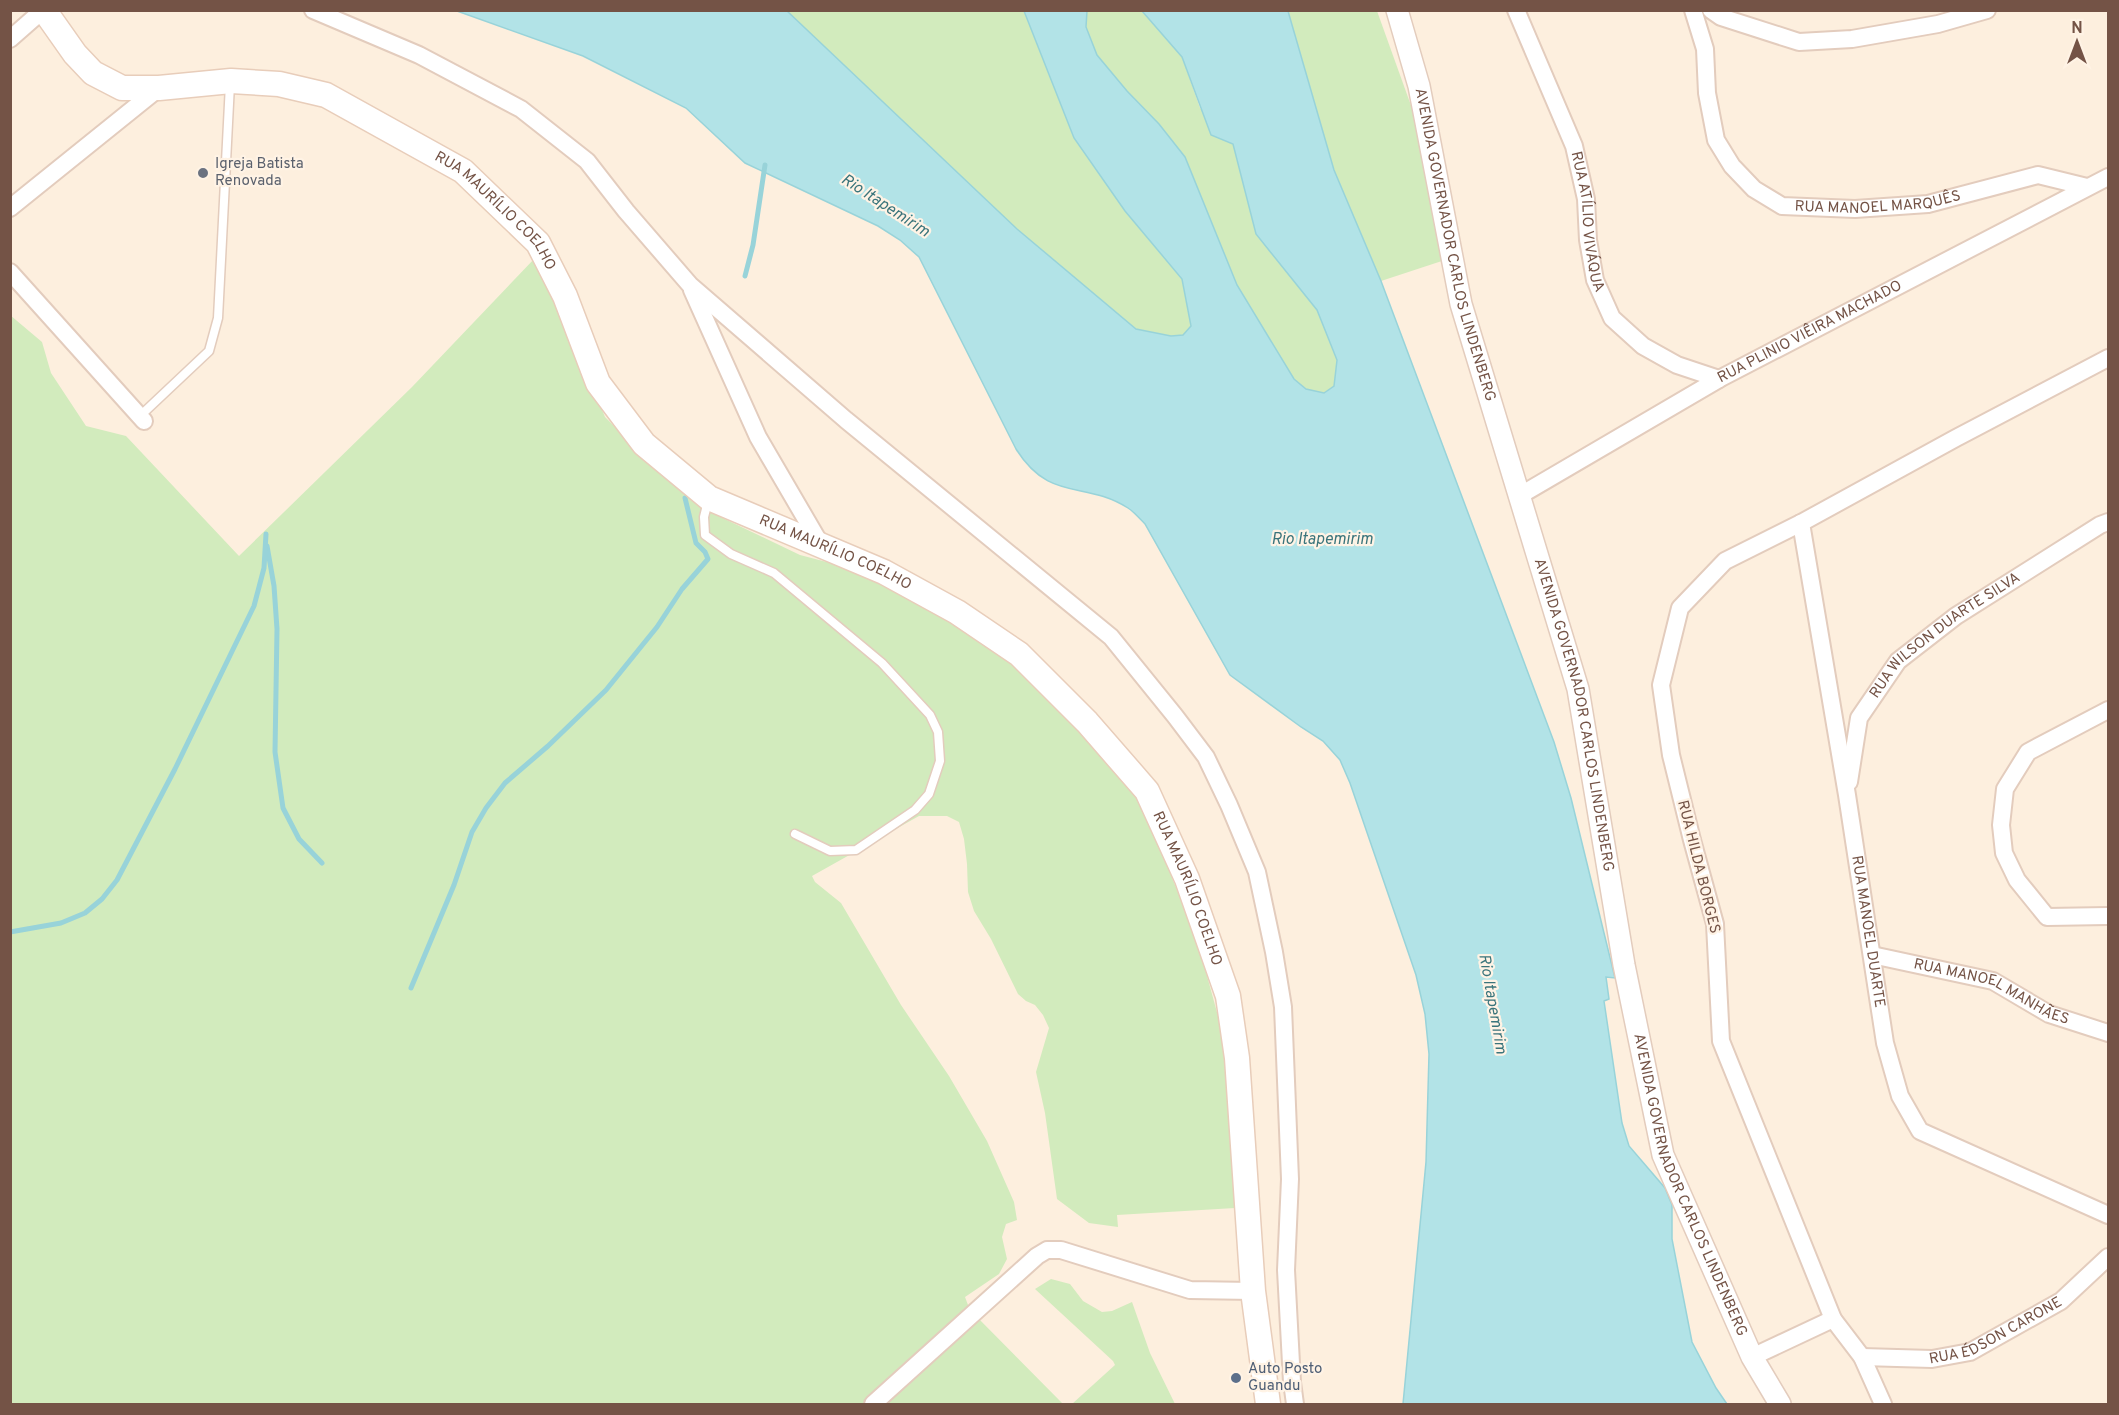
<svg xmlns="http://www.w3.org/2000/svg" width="2119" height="1415" viewBox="0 0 2119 1415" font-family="Overpass,sans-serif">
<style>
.green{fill:#d2ebbd}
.water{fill:#b2e3e7;stroke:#98d3d9;stroke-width:1.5}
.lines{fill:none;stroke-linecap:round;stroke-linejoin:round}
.stream{stroke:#98d3d9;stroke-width:5}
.service-casing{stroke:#e3ccbd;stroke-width:11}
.minor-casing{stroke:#e3ccbd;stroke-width:20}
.tertiary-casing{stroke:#e3ccbd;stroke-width:24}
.secondary-casing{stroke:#e8cdba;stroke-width:27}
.service{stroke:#fff;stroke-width:8}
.minor{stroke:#fff;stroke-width:16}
.tertiary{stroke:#fff;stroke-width:21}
.secondary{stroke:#fff;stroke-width:24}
.worship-dot{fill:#6b7280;stroke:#fff3e5;stroke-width:2}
.service-dot{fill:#5c6f8a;stroke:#fff3e5;stroke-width:2}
.labels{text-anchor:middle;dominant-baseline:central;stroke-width:4.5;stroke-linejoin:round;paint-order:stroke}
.worship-label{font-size:15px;fill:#5b616d;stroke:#fff3e5;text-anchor:start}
.street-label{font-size:15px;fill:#745346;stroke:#fff3e5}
.service-label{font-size:15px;fill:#4e5e75;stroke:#fff3e5;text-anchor:start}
.water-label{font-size:16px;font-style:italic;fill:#3a747b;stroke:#fff3e5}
</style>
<rect width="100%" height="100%" fill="#fdefde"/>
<g class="green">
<path d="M787,11H1024L1074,138L1125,211L1182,279L1191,326L1184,335L1171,336L1136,329L1017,229Z"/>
<path d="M1087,11H1142L1182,57L1200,108L1233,144L1256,234L1317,310L1337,360L1334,386L1324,393L1306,389L1294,379L1237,285L1185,157L1159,124L1127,91L1097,55L1086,27Z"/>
<path d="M1288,11H1377L1418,125L1448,259L1381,281L1334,170Z"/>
<path d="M535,258L555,295L605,417L667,479L710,512L800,555L842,566L882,582L925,604L1004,658L1027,676L1128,782L1144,807L1198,943L1221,1027L1238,1181L1235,1208L1117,1215L1118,1227L1089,1223L1057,1199L1045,1113L1036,1072L1049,1028L1043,1015L1035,1005L1026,1001L1018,994L991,939L974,911L968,892L967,864L964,839L959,822L947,816H919L812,876L815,882L841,903L901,1005L949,1076L987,1141L1014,1202L1017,1220L1006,1224L1002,1237L1007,1259L999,1274L965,1297L968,1305L976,1316L1063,1404H11L10,315L42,342L51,373L86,426L126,436L239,556L412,387Z"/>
<path d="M1051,1279L1070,1284L1083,1301L1102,1312L1112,1311L1132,1302L1150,1353L1175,1404H1072L1115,1365L1113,1361L1035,1289Z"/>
</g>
<path class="water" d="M457,11H787L1017,229L1136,329L1171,336L1183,335L1191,326L1182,279L1125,211L1074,138L1024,11H1087L1086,27L1097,55L1127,91L1159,124L1185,157L1237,285L1294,379L1306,389L1324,393L1334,386L1337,360L1317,310L1256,234L1233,144L1211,135L1182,57L1142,11H1288L1334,170L1381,281L1554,742L1571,798L1615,978L1606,977L1609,999L1604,1001L1622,1123L1629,1146L1665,1188L1672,1205V1239L1692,1342L1716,1388L1727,1404H1403L1426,1162L1429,1054L1425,1014L1416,975L1350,783L1340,760L1323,741L1301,727L1230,675L1145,524C1140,519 1134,512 1128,508C1084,480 1050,503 1016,449L919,257L900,240L878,226L745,163L686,108L583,56Z"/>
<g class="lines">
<g class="stream">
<path d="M745,276L753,245L765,165"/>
<path d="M267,546L274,586L277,629L275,752L283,808L299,839L322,863"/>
<path d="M10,932L61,923L85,913L102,899L117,880L175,769L254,606L264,568L266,534"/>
<path d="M411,988L454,885L472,832L486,808L505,783L548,746L606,690L657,627L682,589L708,559L705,552L696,543L685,498"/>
</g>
<defs>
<g id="service">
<path d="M140,416L209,351L218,318L230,84"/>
<path d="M708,501L704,517L705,535L731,554L774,573L882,663L930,715L938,732L940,761L929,794L915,810L856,850L830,851L795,834"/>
</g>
<g id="minor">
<path d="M313,10L419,55L521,109L587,161L626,211L690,285L846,420L1111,637L1175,716L1206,757L1229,805L1257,872L1274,952L1283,1007L1290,1179L1286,1270L1292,1382L1295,1404"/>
<path id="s1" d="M1516,10L1574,146L1586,199L1588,240L1595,280L1612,318L1643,346L1677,365L1719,379"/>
<path id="s2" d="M1693,10L1705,49L1707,93L1716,140L1732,166L1754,189L1782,206L1855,209L1928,204L2038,175L2087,187"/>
<path d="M1711,10L1721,17L1799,42L1852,39L1938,24L1987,10"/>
<path d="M10,39L43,10"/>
<path d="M10,208L159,88"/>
<path d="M10,272L144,421"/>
<path d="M692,290L758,437L821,545"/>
<path id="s3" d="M1519,496L1719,379L2108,177"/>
<path id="s4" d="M1801,523L1847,795L1885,1043L1900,1096L1920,1131L2108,1215"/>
<path d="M2108,710L2028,752L2005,789L2001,825L2004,853L2017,880L2047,917L2108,916"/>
<path id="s5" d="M1849,782L1859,718L1898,661L1956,616L2100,525L2108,522"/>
<path id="s6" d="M1872,955L1993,981L2049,1014L2108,1033"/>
<path d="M1752,1357L1833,1319"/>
<path id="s7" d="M1862,1357L1932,1359L1970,1352L2061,1301L2108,1257"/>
<path d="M873,1404L1037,1256L1047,1250H1061L1190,1290L1253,1291"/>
<path d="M1883,1404L1862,1357L1833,1319L1721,1041L1715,924L1692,840L1671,755L1661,685L1680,608L1725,561L1801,523L1956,438L2108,358"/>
</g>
<g id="tertiary">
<path id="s8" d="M1397,10L1419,86L1461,304L1578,689L1624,965L1663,1155L1752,1357L1780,1404"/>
</g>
<g id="secondary">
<path id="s9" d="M44,10L75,54L93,73L122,88H159L231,81L279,84L326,95L463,171L538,243L565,296L598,383L644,444L709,498L884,572L957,612L1019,654L1087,722L1147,791L1187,879L1228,996L1237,1058L1253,1291L1268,1404"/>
</g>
</defs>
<use href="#service" class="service-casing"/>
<use href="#minor" class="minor-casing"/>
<use href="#tertiary" class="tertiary-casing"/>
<use href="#secondary" class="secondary-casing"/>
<use href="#service" class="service"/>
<use href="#minor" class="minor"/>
<use href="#tertiary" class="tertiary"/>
<use href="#secondary" class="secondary"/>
</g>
<circle class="worship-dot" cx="203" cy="173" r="6"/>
<circle class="service-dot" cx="1236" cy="1378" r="6"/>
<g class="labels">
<g class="worship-label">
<text x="215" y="164">Igreja Batista<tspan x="215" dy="17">Renovada</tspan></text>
</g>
<g class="street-label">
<text stroke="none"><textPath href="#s2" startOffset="324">RUA MANOEL MARQUÊS</textPath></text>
<text stroke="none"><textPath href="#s9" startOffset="526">RUA MAURÍLIO COELHO</textPath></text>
<text stroke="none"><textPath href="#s1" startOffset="225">RUA ATÍLIO VIVÁQUA</textPath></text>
<text stroke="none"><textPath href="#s8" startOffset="242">AVENIDA GOVERNADOR CARLOS LINDENBERG</textPath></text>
<text stroke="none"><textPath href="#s3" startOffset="334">RUA PLINIO VIÊIRA MACHADO</textPath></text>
<text stroke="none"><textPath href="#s9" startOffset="1030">RUA MAURÍLIO COELHO</textPath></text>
<text stroke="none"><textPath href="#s5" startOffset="186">RUA WILSON DUARTE SILVA</textPath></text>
<text stroke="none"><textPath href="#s8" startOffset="728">AVENIDA GOVERNADOR CARLOS LINDENBERG</textPath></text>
<text transform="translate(1698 867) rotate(76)">RUA HILDA BORGES</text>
<text stroke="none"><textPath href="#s9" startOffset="1534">RUA MAURÍLIO COELHO</textPath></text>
<text stroke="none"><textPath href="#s4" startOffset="414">RUA MANOEL DUARTE</textPath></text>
<text stroke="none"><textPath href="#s6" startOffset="126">RUA MANOEL MANHÃES</textPath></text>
<text stroke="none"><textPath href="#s8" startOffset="1214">AVENIDA GOVERNADOR CARLOS LINDENBERG</textPath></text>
<text stroke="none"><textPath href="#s7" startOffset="140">RUA ÉDSON CARONE</textPath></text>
</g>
<g class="service-label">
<text x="1248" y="1369">Auto Posto<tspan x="1248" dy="17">Guandu</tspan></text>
</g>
<g class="water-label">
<text transform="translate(885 206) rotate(33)">Rio Itapemirim</text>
<text x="1322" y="540">Rio Itapemirim</text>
<text transform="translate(1492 1004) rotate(80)">Rio Itapemirim</text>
</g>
</g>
<rect width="2119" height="1415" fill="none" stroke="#745346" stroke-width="24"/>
<g transform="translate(2077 42)" stroke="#fff3e5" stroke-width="4.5" paint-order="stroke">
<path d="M0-4.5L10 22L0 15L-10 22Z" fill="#745346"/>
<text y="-9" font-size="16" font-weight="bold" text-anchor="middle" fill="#745346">N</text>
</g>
</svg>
